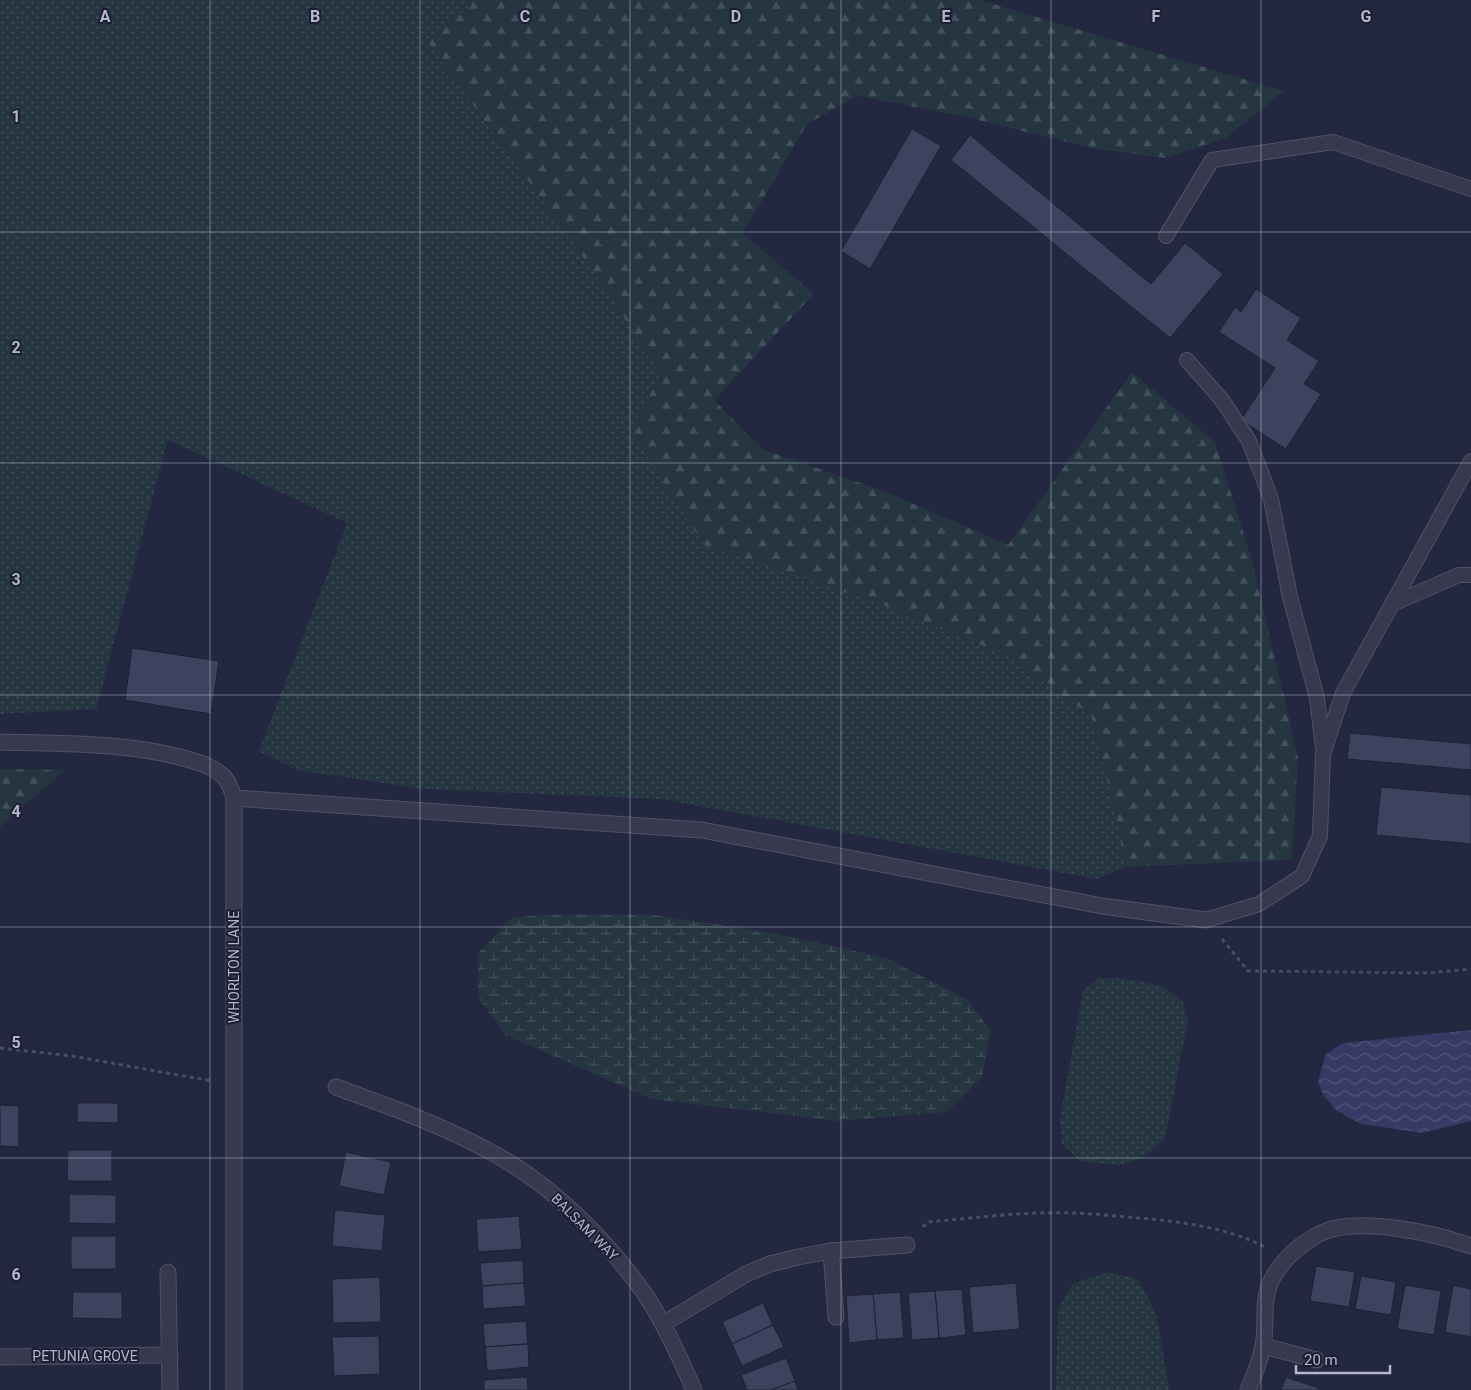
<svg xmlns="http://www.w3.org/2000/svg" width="1471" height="1390" viewBox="0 0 1471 1390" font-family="Roboto,sans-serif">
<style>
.grass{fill:url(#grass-dots)}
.forest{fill:url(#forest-firs)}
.wetland{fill:url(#wetland-marsh)}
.water{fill:url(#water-waves)}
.building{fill:#3d425e;stroke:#1e2136}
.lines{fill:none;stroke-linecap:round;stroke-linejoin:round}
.lane-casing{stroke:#4f5267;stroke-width:16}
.street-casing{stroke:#4f5267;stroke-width:17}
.path{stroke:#43535e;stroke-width:3;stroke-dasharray:4 4;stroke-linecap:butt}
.lane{stroke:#373a4f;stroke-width:14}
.street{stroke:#373a4f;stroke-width:15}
.grid{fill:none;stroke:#b4b6ca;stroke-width:1;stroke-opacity:0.55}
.labels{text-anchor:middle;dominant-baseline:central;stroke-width:4;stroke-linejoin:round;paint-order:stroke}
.street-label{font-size:14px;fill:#b4b6ca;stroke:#1c1f34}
.grid-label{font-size:16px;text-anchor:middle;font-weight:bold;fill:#b4b6ca;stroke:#1c1f34;stroke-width:4;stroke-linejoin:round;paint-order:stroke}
</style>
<defs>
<pattern id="grass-dots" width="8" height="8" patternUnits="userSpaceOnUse" patternTransform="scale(1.25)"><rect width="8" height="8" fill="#253641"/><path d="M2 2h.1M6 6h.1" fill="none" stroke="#42515b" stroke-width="1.8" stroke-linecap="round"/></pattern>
<pattern id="forest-firs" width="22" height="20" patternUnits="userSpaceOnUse" patternTransform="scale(1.25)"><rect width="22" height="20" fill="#253641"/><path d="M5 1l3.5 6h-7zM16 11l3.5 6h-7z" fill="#42515b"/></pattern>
<pattern id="wetland-marsh" width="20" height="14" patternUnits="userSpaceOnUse" patternTransform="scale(1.25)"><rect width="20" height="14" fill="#253641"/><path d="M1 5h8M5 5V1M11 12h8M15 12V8" fill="none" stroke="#42515b"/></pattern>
<pattern id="water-waves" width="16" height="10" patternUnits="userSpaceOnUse" patternTransform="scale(1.25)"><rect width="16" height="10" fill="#353b65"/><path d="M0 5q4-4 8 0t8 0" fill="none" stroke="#50557a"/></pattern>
</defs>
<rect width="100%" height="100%" fill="#232740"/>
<g class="grass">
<path d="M0,0H478L427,41L591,268L661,374L631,431L881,604L1005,655L1091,715L1116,816L1125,867L1097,879L661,799L423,789L297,770L259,751L347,523L168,440L96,709L0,714Z"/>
<path d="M1098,978H1121L1163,986L1183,1002L1188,1021L1165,1138L1145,1157L1120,1165L1080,1161L1062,1143L1060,1119L1083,991Z"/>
<path d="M1107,1272L1138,1279L1157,1316L1169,1390H1056L1058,1310L1072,1284Z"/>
</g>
<g class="forest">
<path d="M478,0H980L1284,91L1226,138L1165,158L1091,148L962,116L857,96L807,124L743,233L814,294L714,400L762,449L886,492L1008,545L1132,372L1215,442L1251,557L1298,757L1292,860L1125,867L1116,816L1091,715L1005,655L881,604L704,545L631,431L661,374L591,268L427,41Z"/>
<path d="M0,769L65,770L0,827Z"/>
</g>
<path class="wetland" d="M562,914L655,915L773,933L886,958L967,999L991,1031L982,1077L947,1112L838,1121L652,1099L505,1035L478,997V953L513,917Z"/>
<path class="water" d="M1471,1030V1121L1422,1133L1361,1124L1336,1110L1323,1095L1318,1081L1326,1054L1343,1043Z"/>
<g class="building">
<path d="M912,129L941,146L870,269L841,251Z"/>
<path d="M970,135L1151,284L1185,243L1223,274L1170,338L951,160Z"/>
<path d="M1256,289L1301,318L1287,340L1319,361L1304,384L1321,394L1286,449L1241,420L1275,368L1219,332L1235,307L1241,312Z"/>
<path d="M132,648L219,661L211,714L125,700Z"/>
<path d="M1350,733L1471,744V770L1347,759Z"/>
<path d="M1381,787L1471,795V844L1376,835Z"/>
<path d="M77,1103H118V1123L77,1122Z"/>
<path d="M0,1105L19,1106V1147L0,1146Z"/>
<path d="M68,1150H112V1181H67Z"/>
<path d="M346,1152L391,1162L384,1195L339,1186Z"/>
<path d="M69,1194L116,1195V1224L69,1223Z"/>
<path d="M335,1210L385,1215L382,1251L332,1246Z"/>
<path d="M519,1216L522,1249L478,1252L476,1219Z"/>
<rect x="71" y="1236" width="45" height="33"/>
<path d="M523,1260L524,1283L482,1286L480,1263Z"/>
<path d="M1316,1266L1355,1272L1349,1307L1310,1301Z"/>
<path d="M1361,1276L1396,1282L1391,1315L1355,1309Z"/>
<path d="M380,1277L381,1322L333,1323L332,1279Z"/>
<path d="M524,1283L526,1306L483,1309L482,1286Z"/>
<path d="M1016,1283L1020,1329L973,1333L969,1287Z"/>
<path d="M1405,1285L1441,1291L1434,1335L1397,1329Z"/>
<path d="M1453,1285L1471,1289V1337L1445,1332Z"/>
<path d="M962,1289L966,1335L939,1338L935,1291Z"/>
<path d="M935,1291L939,1338L912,1340L908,1293Z"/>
<path d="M73,1292H122V1319L72,1318Z"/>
<path d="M900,1292L904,1338L877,1340L873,1294Z"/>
<path d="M873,1294L877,1340L849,1343L846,1296Z"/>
<path d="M763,1303L773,1325L732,1344L722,1322Z"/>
<path d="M526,1321L528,1344L485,1347L483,1324Z"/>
<path d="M773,1325L784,1347L742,1366L732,1344Z"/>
<path d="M379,1336L380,1374L334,1376L332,1337Z"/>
<path d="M528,1344L529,1367L487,1371L485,1347Z"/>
<path d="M786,1358L795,1381L771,1390H747L741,1375Z"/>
<path d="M527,1377L528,1390H484V1380Z"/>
<path d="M1286,1377L1319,1388L1318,1390H1281Z"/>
<path d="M795,1381L798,1390H771Z"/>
</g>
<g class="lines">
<defs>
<g id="lane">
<path d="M1166,236L1212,160L1333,142L1471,189"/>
<path d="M1187,360L1222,400L1249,441L1271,499L1290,597L1317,698L1323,748"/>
<path d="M1392,604L1459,575H1471"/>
<path d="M1206,920L1259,904L1302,876L1320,836L1323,754L1343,693L1471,461"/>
</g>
<g id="street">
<path d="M0,742C62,744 126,742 187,759C201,763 214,767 225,778C230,784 232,791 234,798V1390"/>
<path d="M234,798L702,830L1102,906L1206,920"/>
<path d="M336,1087C388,1106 439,1124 487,1150C536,1175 577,1212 613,1253C626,1269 639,1284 650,1302C667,1329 681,1360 694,1390"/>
<path d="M831,1251L836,1317"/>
<path d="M168,1272L170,1390"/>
<path d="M663,1324L746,1274L770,1264L798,1257L831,1251L907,1245"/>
<path d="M1263,1346L1317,1360"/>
<path d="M0,1357L170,1355"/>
<path d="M1248,1390C1254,1376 1260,1361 1263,1347C1267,1327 1262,1305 1269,1286C1275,1270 1286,1258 1299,1247C1306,1242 1313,1237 1321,1233C1358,1216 1434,1233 1471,1246"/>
</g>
</defs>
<use href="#lane" class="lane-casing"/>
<use href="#street" class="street-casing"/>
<g class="path">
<path d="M1222,939L1248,971L1428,973L1471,969"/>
<path d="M0,1048L72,1056L212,1081"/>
<path d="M923,1227L927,1222C975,1218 1025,1211 1074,1213C1099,1214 1125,1217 1150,1219C1190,1223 1231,1229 1267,1248"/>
</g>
<use href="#lane" class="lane"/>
<use href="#street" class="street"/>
</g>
<path class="grid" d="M210,0V1390M420,0V1390M630,0V1390M841,0V1390M1051,0V1390M1261,0V1390M0,232H1471M0,463H1471M0,695H1471M0,927H1471M0,1158H1471"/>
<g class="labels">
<g class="street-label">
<text transform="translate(234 967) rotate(-90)">WHORLTON LANE</text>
<text transform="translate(585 1227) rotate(45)">BALSAM WAY</text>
<text x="85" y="1356">PETUNIA GROVE</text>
</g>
</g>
<g class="grid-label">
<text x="105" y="22">A</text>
<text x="315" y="22">B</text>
<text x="525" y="22">C</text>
<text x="736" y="22">D</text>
<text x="946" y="22">E</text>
<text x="1156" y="22">F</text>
<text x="1366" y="22">G</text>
<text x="16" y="122">1</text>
<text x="16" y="353">2</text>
<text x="16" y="585">3</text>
<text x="16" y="817">4</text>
<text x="16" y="1048">5</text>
<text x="16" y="1280">6</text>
</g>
<path d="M1296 1365v8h94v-8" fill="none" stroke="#b4b6ca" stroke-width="2.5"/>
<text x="1304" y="1365" font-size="15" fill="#b4b6ca" stroke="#1c1f34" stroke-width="4" paint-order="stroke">20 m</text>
</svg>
